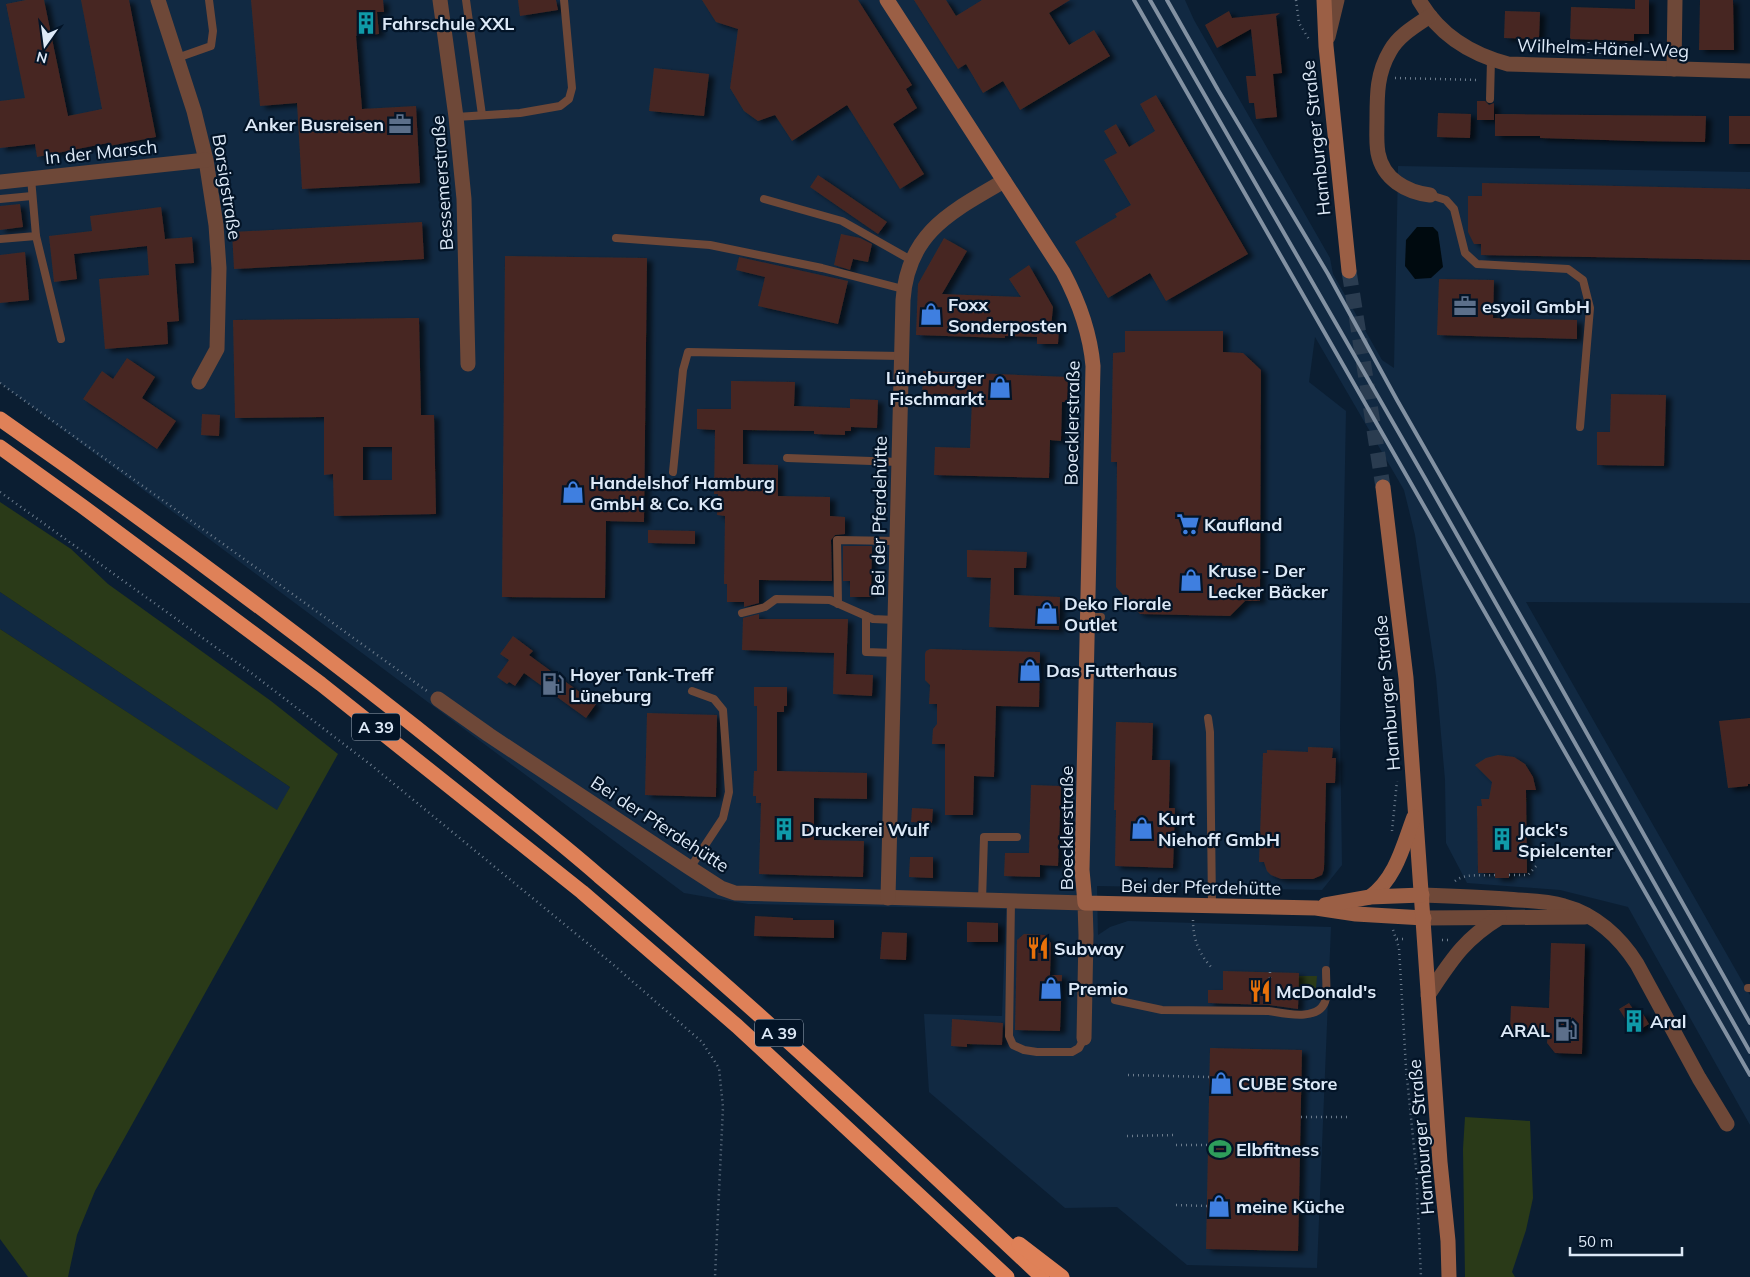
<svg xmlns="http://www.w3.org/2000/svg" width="1750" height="1277" viewBox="0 0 1750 1277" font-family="Mulish,sans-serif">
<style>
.built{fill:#112942}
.green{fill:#2a3a18}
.water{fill:#000a0f}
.building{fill:#462823;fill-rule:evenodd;filter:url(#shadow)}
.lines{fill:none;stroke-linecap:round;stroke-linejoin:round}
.secondary-tunnel{stroke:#2a3c50;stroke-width:15;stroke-dasharray:15 8;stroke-linecap:butt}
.path{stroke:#6b7b8c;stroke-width:2.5;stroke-dasharray:1 4;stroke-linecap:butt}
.lane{stroke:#6e4838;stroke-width:8}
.street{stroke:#6e4838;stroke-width:15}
.secondary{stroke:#9b5f45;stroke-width:15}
.highway{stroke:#df8158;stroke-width:15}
.rail{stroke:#8291a2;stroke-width:4}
.labels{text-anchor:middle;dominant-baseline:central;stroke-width:4.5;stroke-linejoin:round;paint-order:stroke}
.shield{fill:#031427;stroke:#9ca9b9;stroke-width:1}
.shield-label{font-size:16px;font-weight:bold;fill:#dde9f7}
.poi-label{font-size:18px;font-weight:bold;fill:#dde9f7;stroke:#031427;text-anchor:start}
.street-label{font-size:18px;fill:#dde9f7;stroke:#031427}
</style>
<defs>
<filter id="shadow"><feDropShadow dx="5.5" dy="3" stdDeviation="2.5" flood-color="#0009"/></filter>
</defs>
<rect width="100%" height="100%" fill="#0b1e32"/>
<g class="built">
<path d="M0,0H1185L1194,20L1330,258L1333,274L1382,360L1394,368L1398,166L1750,172V603L1526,602L1750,995V1125L1628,907L1560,890L1467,883L1446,843L1445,780L1436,677L1415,535L1404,490L1315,337L1309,382L1346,411L1340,728L1342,865L1322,890L1097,886L1098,935L1110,927L1128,921L1331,927L1317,1268L1187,1265L1117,1207L1065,1208L929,1092L924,1014L1002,1016L1006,909L748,904L684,893L0,383Z"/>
<path d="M0,592L290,787L278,811L0,629Z"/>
</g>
<g class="green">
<path d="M0,502L71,549L108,584L271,701L338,754L95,1191L77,1235L68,1277H28L0,1239V629L277,810L290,787L0,592Z"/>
<path d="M1296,976H1317L1316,988H1296Z"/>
<path d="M1465,1117L1530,1121L1533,1198L1526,1230L1512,1272L1515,1277H1465L1463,1149Z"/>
</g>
<path class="water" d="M1417,227H1433L1438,232L1443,267L1431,278L1415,279L1405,266L1406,240Z"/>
<g class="building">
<path d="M26,0H44L68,116L102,109L81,0H129L156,137L109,146L108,143L37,157L35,144L0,148V101L25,98L6,4Z"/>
<path d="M251,0H383L384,12H377L379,34L356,36L362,109L416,106L420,183L302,189L297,103L260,106Z"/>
<path d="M518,0H556L558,10L520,16Z"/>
<path d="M702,0H858L912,85L906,89L917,108L893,124L924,174L900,189L847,105L792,141L775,115L758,121L744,111L730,88L738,29L716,22Z"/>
<path d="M914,0H946L956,16L982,0H1070L1049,13L1069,45L1094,30L1110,56L1020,110L1003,81L983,93L966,64L958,69Z"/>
<path d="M1635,0H1649V34H1634V41L1570,39L1571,7L1635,9Z"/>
<path d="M1700,0H1733L1734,50H1699Z"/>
<path d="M1229,11L1232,18L1280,13L1276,16L1282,73L1273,74L1277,117L1256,119L1254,103H1249L1246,76H1256L1251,29L1217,48L1205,25Z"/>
<path d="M1505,11L1540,12L1539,39L1504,38Z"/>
<path d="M654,68L709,74L704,116L649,111Z"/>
<path d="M1156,95L1248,254L1166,301L1150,273L1108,298L1075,242L1117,217L1115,214L1131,205L1104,160L1117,153L1104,131L1116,124L1129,147L1155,131L1140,104Z"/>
<path d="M1477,101H1485L1489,105L1494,103V120H1477Z"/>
<path d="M1438,113L1471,114L1470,138L1437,137Z"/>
<path d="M1495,114L1706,116L1705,142L1637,141L1540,138V136H1495Z"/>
<rect x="1729" y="116" width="21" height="28"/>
<path d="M818,175L887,222L878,234L810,187Z"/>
<path d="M1482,183L1750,189V260L1481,255V244H1474L1468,232V196H1482Z"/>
<path d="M20,204L23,227L0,230V206Z"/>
<path d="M161,207L165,239L192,237L194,263L175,264L179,321L167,322L168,344L105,349L99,279L149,275L147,246L74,254L77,279L54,282L49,236L92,231L90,216Z"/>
<path d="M422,222L424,259L234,269L232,232Z"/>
<path d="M841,234L860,238L872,244L868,262L853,259L850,270L834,265Z"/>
<path d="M944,238L967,251L942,294L1021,297L1009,279L1029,265L1053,307L1051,327H1059L1058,344H1037V337L1005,336V338L916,335L918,284Z"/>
<path d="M25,252L29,300L0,303V255Z"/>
<path d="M505,256L647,258L644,522L606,521L605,598L502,597Z"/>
<path d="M739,257L848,281L838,324L758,306L765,277L736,270Z"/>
<path d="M1439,279L1494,280L1493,318L1577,320V339L1437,335Z"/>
<path d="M419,318L421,415H434L436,514L334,516L333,474L324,475V417L235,418L233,320ZM363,447H392V480H363Z"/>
<path d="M1125,331H1223V352L1243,353L1261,370L1260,601H1245L1230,616L1140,614L1116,587L1117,462H1111L1113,353L1125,352Z"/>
<path d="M127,358L155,377L142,398L176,421L157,449L83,399L102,371L113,379Z"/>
<path d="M923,371L1068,377L1067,402H1062L1061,441L1050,440L1049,478L934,475L935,447L970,448L972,399L922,397Z"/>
<path d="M731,381L795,382L794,406L850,408V399L878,400L877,428L851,427V431H845V435L814,434V431L743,430V464L778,465V496L830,497V516L845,517V534L835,535L831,540L832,581L759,580V603L744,607V602H727V584H724L725,516L717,515L718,494H714L715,430L697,429V409H731Z"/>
<path d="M1611,394L1666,395L1664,466L1597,465V432H1610Z"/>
<path d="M202,414L220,415L219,436L201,435Z"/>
<path d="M648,530L695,531V544L648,543Z"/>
<path d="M843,546H872L871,597H850V581H843Z"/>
<path d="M967,550L1027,552L1026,568H1014V595L1060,597L1059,630L989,627L991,578L967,577Z"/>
<path d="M759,614V619H848L846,674L873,675L872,696L833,694L834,653L742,650L743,618Z"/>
<path d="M513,636L533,651L529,655L596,704L586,718L524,673L515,686L509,682L507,684L497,677L509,660L500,654Z"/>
<path d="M930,649L1040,652L1039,707L996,706L994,777L974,776L973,815H945V744H932L933,729L937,724V704H929L930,685L925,680V654L926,651Z"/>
<path d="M754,687H787V706H784V712H777V771L867,773V799L814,798V840L864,841L863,877L759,874L761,803H756V796H753L754,771H757V706H754Z"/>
<path d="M647,713L717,715L716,797L645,795Z"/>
<path d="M1750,718V784H1748V786L1728,788L1719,721Z"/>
<path d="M1116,722L1153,723L1152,760H1170L1169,808H1175L1173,868L1115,866L1116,810H1114Z"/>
<path d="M1308,747L1333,748L1332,758H1336L1335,783H1326L1324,869L1322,875L1313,879H1281L1271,875L1267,871L1264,862H1259L1263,753H1267V750L1308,752Z"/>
<path d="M1498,755L1514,757L1525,764L1533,777L1536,790H1526L1527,873H1509V878H1495V873H1478L1477,806H1482L1481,799H1489L1492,782L1475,765L1486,758Z"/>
<path d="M1031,785L1061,786L1058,866L1040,865V877L1004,876L1005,853H1029Z"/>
<path d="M912,808L933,809L932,823L911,822Z"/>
<path d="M910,857H933V878L909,877Z"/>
<path d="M755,916L793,918V920H834V938L754,936Z"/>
<path d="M967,922L998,923V942H967Z"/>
<path d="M882,932L907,933L906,960L880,959Z"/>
<path d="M1024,934L1045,935L1051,943L1050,975H1062L1060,1031L1015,1030L1017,940Z"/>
<path d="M1551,943L1585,944L1582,1054L1555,1053L1547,1043L1548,1032L1510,1030L1511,1006L1549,1008Z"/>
<path d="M1223,971L1299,973L1298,1009L1269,1005L1208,1003V990H1223Z"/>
<path d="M1629,1003L1637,1015L1642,1012L1649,1024L1634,1033L1619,1009Z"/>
<path d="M952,1019L1003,1023L1002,1045L967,1044V1047L951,1046Z"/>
<path d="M1210,1048L1302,1050L1298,1251L1206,1249Z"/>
</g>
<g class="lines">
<path class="secondary-tunnel" d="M1349,271L1383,487"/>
<g class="path">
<path d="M1296,0L1299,23L1310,41"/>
<path d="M1576,53V39"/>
<path d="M1588,53L1589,40"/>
<path d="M1600,54V40"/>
<path d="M1613,54V40"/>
<path d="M1626,54V41"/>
<path d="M1395,78L1479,80"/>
<path d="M0,383L427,691"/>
<path d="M0,492L250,672L371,765L609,961L702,1042L719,1068L723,1107L715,1277"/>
<path d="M1392,831L1397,781"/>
<path d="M1509,875H1528L1537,865"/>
<path d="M1455,881C1465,873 1483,876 1495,875"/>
<path d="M1193,920C1193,939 1199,954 1212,968"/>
<path d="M1393,930L1399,948L1406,1068L1416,1167L1421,1277"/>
<path d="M1397,939H1404"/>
<path d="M1442,940H1450"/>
<path d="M1270,978V969"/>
<path d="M1128,1075L1209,1077"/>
<path d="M1301,1117H1349"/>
<path d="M1127,1136L1176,1135"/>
<path d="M1176,1145H1208"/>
<path d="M1176,1205L1207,1206"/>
</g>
<g class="lane">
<path d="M466,0L482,115"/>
<path d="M177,58L211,46L213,31L209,0"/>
<path d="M1490,99L1491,59"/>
<path d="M456,117L520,113L560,106L569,99L572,88L564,0"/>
<path d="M1430,195L1446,200L1454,209L1465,253L1477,264L1568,269L1583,280L1590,308L1580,427"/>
<path d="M0,199L32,196"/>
<path d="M764,199L842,221L911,260"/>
<path d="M36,236L61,339"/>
<path d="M616,238L710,245L822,268L903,289"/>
<path d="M0,239L36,236L31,178"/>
<path d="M787,458L899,462"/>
<path d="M673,472L683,370L688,352L901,356"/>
<path d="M838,604L837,540L897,541"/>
<path d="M742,613L765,607L776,599L830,600L873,619L895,620"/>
<path d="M866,616V652L894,653"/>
<path d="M1087,617H1101"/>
<path d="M1208,718L1210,732L1212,906"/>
<path d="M690,868L723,818L729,792L723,710L714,699L692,691"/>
<path d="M982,901L984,837H1017"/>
<path d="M1011,901L1009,1036L1013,1045L1024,1050L1037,1052H1072L1079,1048L1084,1038"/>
<path d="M1748,988H1750"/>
<path d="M1115,1000L1162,1010L1269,1011C1286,1014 1322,1022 1326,998C1327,989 1326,979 1326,970"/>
</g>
<g class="street">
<path d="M158,0L194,111L206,160L216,225L219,268L217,349L199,382"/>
<path d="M440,0L456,117L464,199L468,364"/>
<path d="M1419,0C1439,35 1470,54 1508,64L1750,71"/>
<path d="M1430,16C1415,26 1398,36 1390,51C1377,73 1377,94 1377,118C1377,129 1376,142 1378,153C1383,179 1406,192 1430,195"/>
<path d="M1328,37L1337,0"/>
<path d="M1674,69L1675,0"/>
<path d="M0,182L206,160"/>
<path d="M438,699L489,735L690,868L721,888L735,893L1085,903L1086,935L1084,1038"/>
<path d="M1422,895C1450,896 1478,897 1506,899C1525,901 1545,900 1564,906C1595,914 1620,937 1637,964L1699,1078L1727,1124"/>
<path d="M888,898L903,300C908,232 951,212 1004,181"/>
<path d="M1424,918L1585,917"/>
<path d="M1428,995C1451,961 1463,940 1499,918"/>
</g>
<g class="secondary">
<path d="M887,0L1063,272C1079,302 1090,332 1093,366L1082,870L1085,903L1316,908L1356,914L1424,918"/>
<path d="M1324,0L1326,46L1349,271"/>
<path d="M1383,487L1406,678L1440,1162L1448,1241L1449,1277"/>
<path d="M1370,897C1396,878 1403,846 1414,817"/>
<path d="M1325,905L1370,897L1422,895"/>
</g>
<g class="highway">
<path d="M0,419C169,537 334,660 494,790C529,818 565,846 599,876C751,1004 897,1140 1042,1277"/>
<path d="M0,447L82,506L321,684L582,892L737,1026L1007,1277"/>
<path d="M1019,1244L1062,1277"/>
</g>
<g class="rail">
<path d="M1134,0L1750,1075"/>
<path d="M1150,0L1426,480L1750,1052"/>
<path d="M1167,0L1218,90L1328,274L1397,400L1536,643L1750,1023"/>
</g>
</g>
<defs>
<symbol id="building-bare" viewBox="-9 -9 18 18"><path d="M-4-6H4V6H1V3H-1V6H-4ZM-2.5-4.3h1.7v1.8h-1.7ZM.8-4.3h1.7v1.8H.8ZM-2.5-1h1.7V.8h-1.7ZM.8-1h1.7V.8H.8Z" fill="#0f9aa8" stroke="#031427" stroke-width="2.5" paint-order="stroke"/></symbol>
<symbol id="office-bare" viewBox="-9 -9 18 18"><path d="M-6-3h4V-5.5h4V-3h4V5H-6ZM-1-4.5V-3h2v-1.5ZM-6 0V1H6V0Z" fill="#5c6f8a" stroke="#031427" stroke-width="2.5" paint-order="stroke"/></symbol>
<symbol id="shop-bare" viewBox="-9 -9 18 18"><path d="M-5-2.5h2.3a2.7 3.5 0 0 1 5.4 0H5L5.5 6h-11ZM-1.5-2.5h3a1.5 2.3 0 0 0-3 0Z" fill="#3f7fe0" stroke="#031427" stroke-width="2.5" paint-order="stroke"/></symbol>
<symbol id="supermarket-bare" viewBox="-9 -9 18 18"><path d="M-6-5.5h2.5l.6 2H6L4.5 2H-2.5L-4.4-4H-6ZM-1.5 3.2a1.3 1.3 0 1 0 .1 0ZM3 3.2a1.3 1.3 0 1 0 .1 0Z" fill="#3f7fe0" stroke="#031427" stroke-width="2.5" paint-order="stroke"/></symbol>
<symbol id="fuel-bare" viewBox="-9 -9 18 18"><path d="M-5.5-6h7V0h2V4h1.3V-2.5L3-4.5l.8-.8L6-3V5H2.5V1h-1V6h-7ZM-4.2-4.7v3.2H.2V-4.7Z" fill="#5c6f8a" stroke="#031427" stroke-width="2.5" paint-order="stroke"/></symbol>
<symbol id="restaurant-bare" viewBox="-9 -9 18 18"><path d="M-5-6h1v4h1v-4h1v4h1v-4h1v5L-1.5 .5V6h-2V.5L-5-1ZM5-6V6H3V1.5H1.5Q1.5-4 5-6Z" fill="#e8710a" stroke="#031427" stroke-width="2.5" paint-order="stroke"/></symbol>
<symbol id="stadium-bare" viewBox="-9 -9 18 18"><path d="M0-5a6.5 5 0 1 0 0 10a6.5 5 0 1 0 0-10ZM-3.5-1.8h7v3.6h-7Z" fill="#2e9e5b" stroke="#031427" stroke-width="2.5" paint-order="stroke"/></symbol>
</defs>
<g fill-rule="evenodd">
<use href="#building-bare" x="350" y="7" width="32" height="32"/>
<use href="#office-bare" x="384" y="108" width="32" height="32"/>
<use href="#office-bare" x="1449" y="290" width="32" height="32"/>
<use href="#shop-bare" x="915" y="298" width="32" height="32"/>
<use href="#shop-bare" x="984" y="371" width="32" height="32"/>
<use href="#shop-bare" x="557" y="476" width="32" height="32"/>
<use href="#supermarket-bare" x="1172" y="508" width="32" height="32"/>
<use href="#shop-bare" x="1175" y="564" width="32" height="32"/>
<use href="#shop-bare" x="1031" y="597" width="32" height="32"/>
<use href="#shop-bare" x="1014" y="654" width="32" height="32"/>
<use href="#fuel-bare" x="537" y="668" width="32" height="32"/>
<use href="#shop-bare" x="1126" y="812" width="32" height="32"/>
<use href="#building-bare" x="768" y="813" width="32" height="32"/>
<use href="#building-bare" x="1486" y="823" width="32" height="32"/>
<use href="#restaurant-bare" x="1022" y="932" width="32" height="32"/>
<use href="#shop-bare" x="1035" y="972" width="32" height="32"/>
<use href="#restaurant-bare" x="1244" y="975" width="32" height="32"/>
<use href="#building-bare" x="1618" y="1005" width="32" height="32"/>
<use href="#fuel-bare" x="1550" y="1014" width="32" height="32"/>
<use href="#shop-bare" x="1205" y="1067" width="32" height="32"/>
<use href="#stadium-bare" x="1204" y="1133" width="32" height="32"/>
<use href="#shop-bare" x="1203" y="1190" width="32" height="32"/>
</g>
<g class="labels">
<g class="shield">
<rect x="352" y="713.5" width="48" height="27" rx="4"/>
<rect x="755" y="1019.5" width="48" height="27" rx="4"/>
</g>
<g class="shield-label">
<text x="376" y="727">A 39</text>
<text x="779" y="1033">A 39</text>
</g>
<g class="poi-label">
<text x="382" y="23">Fahrschule XXL</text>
<text x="384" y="124" text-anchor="end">Anker Busreisen</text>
<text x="948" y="304">Foxx<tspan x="948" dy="21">Sonderposten</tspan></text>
<text x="1482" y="306">esyoil GmbH</text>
<text x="984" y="377" text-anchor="end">Lüneburger<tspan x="984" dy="21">Fischmarkt</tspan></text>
<text x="590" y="482">Handelshof Hamburg<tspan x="590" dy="21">GmbH &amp; Co. KG</tspan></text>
<text x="1204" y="524">Kaufland</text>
<text x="1208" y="570">Kruse - Der<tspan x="1208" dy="21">Lecker Bäcker</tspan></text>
<text x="1064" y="603">Deko Florale<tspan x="1064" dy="21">Outlet</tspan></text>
<text x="1046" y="670">Das Futterhaus</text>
<text x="570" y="674">Hoyer Tank-Treff<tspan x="570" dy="21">Lüneburg</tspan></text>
<text x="1158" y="818">Kurt<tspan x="1158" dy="21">Niehoff GmbH</tspan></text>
<text x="801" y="829">Druckerei Wulf</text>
<text x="1518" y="829">Jack's<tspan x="1518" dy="21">Spielcenter</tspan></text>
<text x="1054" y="948">Subway</text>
<text x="1068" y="988">Premio</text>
<text x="1276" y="991">McDonald's</text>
<text x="1650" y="1021">Aral</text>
<text x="1550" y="1030" text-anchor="end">ARAL</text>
<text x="1238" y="1083">CUBE Store</text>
<text x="1236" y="1149">Elbfitness</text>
<text x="1236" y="1206">meine Küche</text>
</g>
<g class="street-label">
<text transform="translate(1603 48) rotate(2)">Wilhelm-Hänel-Weg</text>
<text transform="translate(1316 138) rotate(-96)">Hamburger Straße</text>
<text transform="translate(101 152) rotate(-6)">In der Marsch</text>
<text transform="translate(442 183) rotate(-94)">Bessemerstraße</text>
<text transform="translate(227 187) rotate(81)">Borsigstraße</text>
<text transform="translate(1072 423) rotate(-89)">Boecklerstraße</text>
<text transform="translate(879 516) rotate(-89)">Bei der Pferdehütte</text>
<text transform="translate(1387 693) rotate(-95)">Hamburger Straße</text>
<text transform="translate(660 824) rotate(33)">Bei der Pferdehütte</text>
<text transform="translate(1066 828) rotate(-90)">Boecklerstraße</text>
<text transform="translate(1201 887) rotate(1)">Bei der Pferdehütte</text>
<text transform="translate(1421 1137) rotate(-95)">Hamburger Straße</text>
</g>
</g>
<g transform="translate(45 45) rotate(194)" stroke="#031427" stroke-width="4" paint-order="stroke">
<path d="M0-4L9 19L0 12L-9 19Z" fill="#dde9f7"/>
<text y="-8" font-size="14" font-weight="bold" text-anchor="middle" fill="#dde9f7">N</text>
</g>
<path d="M1570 1247v8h112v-8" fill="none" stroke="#dde9f7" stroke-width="2.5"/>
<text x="1578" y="1247" font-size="15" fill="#dde9f7" stroke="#031427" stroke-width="4" paint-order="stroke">50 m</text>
</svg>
